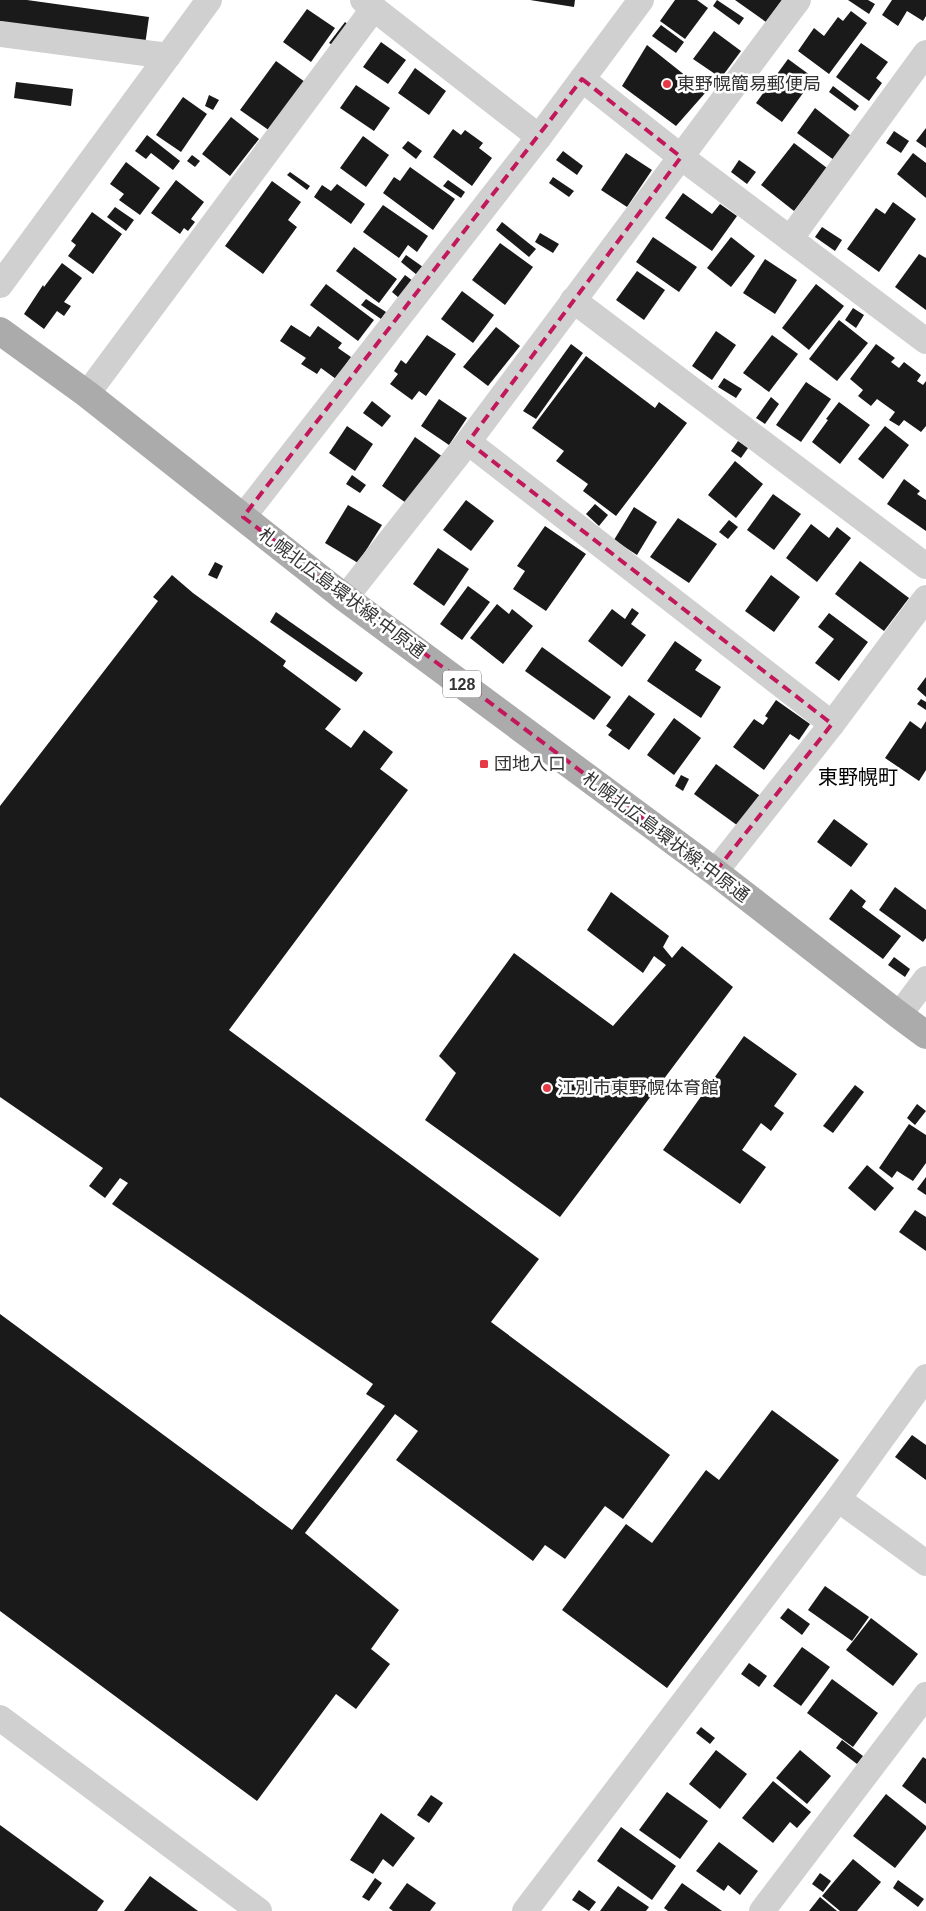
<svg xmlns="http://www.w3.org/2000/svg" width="926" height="1911" viewBox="0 0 926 1911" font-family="Arial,'Noto Sans JP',sans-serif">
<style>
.building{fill:#1a1a1a}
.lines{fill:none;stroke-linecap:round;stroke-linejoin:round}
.street{stroke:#d0d0d0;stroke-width:26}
.primary{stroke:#ababab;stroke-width:28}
.marked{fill:none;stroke:#c2185b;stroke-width:4;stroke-dasharray:10 6;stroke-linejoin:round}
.poi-dot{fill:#e63946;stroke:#fff;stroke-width:2}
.labels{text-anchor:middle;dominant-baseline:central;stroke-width:5;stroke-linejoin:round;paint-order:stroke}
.shield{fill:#fff;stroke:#707070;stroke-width:1}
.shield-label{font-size:16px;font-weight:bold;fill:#333}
.poi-label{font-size:18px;fill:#333;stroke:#fff;text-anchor:start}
.street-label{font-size:18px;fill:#333;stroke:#fff}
.quarter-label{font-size:20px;fill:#000;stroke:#fff}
</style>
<rect width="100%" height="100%" fill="#fff"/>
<g class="building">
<path d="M0,0H27L149,17L145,45L0,25Z"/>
<path d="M530,0H575L574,7Z"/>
<path d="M675,0H697L708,8L685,39L660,21Z"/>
<path d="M717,0L744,18L739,25L713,6Z"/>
<path d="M735,0H782L766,22Z"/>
<path d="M848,0H868L875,4L869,14Z"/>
<path d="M892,0H926V16L923,21L907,11L898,26L882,15Z"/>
<path d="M307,9L335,28L311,62L283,42Z"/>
<path d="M851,11L867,23L829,74L798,51L814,28L824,36L838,17L843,21Z"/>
<path d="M345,22L349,25L334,46L329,43Z"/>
<path d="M661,25L684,42L676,53L652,36Z"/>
<path d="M714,31L741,51L721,78L693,59Z"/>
<path d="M381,42L406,60L388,84L363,67Z"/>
<path d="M861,43L888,62L876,78L882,83L869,101L836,77Z"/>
<path d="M647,45L706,92L676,126L622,86Z"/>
<path d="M788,59L814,78L782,122L756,103Z"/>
<path d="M276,61L305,82L270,131L240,110Z"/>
<path d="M415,68L446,91L429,115L398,93Z"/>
<path d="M16,82L73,89L71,106L14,98Z"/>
<path d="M356,85L390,108L374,131L340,108Z"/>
<path d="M833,86L859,106L855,111L829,92Z"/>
<path d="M209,95L219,100L213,110L205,106Z"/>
<path d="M183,97L207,114L181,152L156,135Z"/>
<path d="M815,108L851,136L834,160L797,133Z"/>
<path d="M231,117L259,139L230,176L202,154Z"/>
<path d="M926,128V148L916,141Z"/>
<path d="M453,129L461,135L465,130L483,143L479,148L492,158L472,186L433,157Z"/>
<path d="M894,131L909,141L901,153L886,143Z"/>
<path d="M147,135L180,161L173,170L151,153L146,159L135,151Z"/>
<path d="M363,136L389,155L366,187L340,168Z"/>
<path d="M408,141L422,151L416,159L402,148Z"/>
<path d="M794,143L827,168L794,211L761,185Z"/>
<path d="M563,151L583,166L577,175L556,160Z"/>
<path d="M626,153L652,170L627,207L601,190Z"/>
<path d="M913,153L926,163V198L897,174Z"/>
<path d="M192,155L200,161L195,167L187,161Z"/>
<path d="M739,160L756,172L747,184L731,172Z"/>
<path d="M126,162L160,188L140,215L119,200L124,194L110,184Z"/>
<path d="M410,167L455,199L433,230L383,193L394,177L400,181Z"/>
<path d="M290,172L310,186L307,190L287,175Z"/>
<path d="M553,177L574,191L569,197L549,183Z"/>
<path d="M176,180L204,202L191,219L195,222L188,231L184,228L180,234L151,213Z"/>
<path d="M448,180L465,192L461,198L443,186Z"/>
<path d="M272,181L301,202L288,220L297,227L263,274L225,246Z"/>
<path d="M337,184L365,204L351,224L314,197L322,185L331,191Z"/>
<path d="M683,193L712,214L720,204L737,216L712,251L665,218Z"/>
<path d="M893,202L916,219L879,272L847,249L876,208L885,214Z"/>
<path d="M383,205L428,236L417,252L408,245L399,258L363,232Z"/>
<path d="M115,207L134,220L126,231L107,217Z"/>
<path d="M92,212L122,234L93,274L68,256L76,245L71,241Z"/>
<path d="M502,222L536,249L529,257L496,230Z"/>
<path d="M822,227L842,240L835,251L815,237Z"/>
<path d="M540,233L559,244L553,253L535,242Z"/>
<path d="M653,237L697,267L679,292L636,262Z"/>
<path d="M731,237L755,256L731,287L707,268Z"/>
<path d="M500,243L533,267L505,305L472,280Z"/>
<path d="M354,247L397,279L379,303L336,271Z"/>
<path d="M919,254L926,258V310L895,287Z"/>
<path d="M406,255L423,267L417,275L401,262Z"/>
<path d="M765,259L797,280L775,314L743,293Z"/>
<path d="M62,263L82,278L64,302L71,306L64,316L57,311L44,329L24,314L43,285L44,287Z"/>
<path d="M637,271L665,290L644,320L616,300Z"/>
<path d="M405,275L413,281L399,298L392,292Z"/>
<path d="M326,284L374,320L358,341L310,305Z"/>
<path d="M816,284L844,306L809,350L782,328Z"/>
<path d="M462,291L494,315L473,343L441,319Z"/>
<path d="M366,299L386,312L381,319L361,305Z"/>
<path d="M853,308L864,315L856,328L845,320Z"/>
<path d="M839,320L868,343L837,381L809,359Z"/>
<path d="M291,325L310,337L318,326L342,343L338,348L351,357L336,379L321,368L317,374L301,364L306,358L280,341Z"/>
<path d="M496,327L520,346L488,386L463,367Z"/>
<path d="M716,331L736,345L712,380L692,366Z"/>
<path d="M427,335L456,354L426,396L419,391L412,400L390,384L398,374L394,371L401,360L406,364Z"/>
<path d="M772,335L798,354L769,392L743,373Z"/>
<path d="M571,344L583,353L536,419L523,411Z"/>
<path d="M876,344L895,358L891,362L899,368L904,362L921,375L917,381L923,385L926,381V426L921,432L904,420L899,426L889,420L895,412L877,399L871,406L858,396L863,390L850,379Z"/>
<path d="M586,356L655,408L659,402L687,423L616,516L583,491L588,484L556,461L564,451L532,428Z"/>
<path d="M724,378L742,389L736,398L718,387Z"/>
<path d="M806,382L831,399L801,442L776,425Z"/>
<path d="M771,397L779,404L765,424L756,418Z"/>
<path d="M439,399L467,418L449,445L421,426Z"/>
<path d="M372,401L391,416L382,427L363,413Z"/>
<path d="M839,402L870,425L840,464L812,442L828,420L826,419Z"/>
<path d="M347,426L373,444L355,471L329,453Z"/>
<path d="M885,426L909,445L883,479L858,459Z"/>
<path d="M415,437L443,457L409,505L382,486Z"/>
<path d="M738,441L748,448L741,458L731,451Z"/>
<path d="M735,461L763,484L736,518L708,495Z"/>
<path d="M352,475L366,485L360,493L346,484Z"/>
<path d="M904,479L920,491L917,494L926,500V531L887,504Z"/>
<path d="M773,494L801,514L774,550L747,530Z"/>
<path d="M466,500L494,521L471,551L443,530Z"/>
<path d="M595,504L608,515L599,526L586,514Z"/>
<path d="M348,505L382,525L358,563L325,543Z"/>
<path d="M634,507L657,522L637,555L614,540Z"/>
<path d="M678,518L717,544L689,583L650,557Z"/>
<path d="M729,520L738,527L728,539L719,532Z"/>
<path d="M811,524L829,538L837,527L851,538L817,582L786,558Z"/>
<path d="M545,526L586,554L546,611L513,589L525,571L517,566Z"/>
<path d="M438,548L469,569L444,606L413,584Z"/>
<path d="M860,561L909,598L884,631L835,594Z"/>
<path d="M215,562L223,566L217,579L208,575Z"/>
<path d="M172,575L193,593L286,661L283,666L341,709L325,729L351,748L364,730L393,752L380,769L408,790L229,1030L539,1259L491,1322L670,1455L623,1519L605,1506L565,1559L545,1545L533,1561L396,1460L418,1431L395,1414L305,1533L399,1610L371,1649L390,1664L356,1709L336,1694L257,1801L0,1611V1314L292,1530L385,1406L366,1394L373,1384L112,1204L128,1183L120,1178L105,1198L89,1186L103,1168L0,1097V806L158,601L153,597Z"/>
<path d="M771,575L800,597L774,632L745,611Z"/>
<path d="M468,586L490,602L462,640L440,624Z"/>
<path d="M497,604L509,614L512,609L533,626L503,664L470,638Z"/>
<path d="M632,608L639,613L631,624L646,635L622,667L588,641L612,609L625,619Z"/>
<path d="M276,612L363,673L356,682L270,622Z"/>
<path d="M829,613L868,642L839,681L815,663L834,639L818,627Z"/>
<path d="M675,641L702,660L695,670L721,687L701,718L647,681Z"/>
<path d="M542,647L611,697L594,720L525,671Z"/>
<path d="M926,677V697L917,689Z"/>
<path d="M629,695L655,714L629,750L608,735L612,730L606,726Z"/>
<path d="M921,699L926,702V710L917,704Z"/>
<path d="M776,700L810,724L799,740L790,734L764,770L733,747L754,719L763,725L768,718L765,716Z"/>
<path d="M674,718L701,738L674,775L647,755Z"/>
<path d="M910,721L921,729L926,721V770L919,781L885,758Z"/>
<path d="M716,764L763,798L741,828L694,794Z"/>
<path d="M681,775L689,779L683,791L675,786Z"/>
<path d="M834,819L868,844L851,867L817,842Z"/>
<path d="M895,887L926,910V938L923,942L879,910Z"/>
<path d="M851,889L866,901L862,907L901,936L883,959L829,919Z"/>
<path d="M611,892L669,936L663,947L672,958L682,946L733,987L560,1217L425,1120L456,1073L439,1056L514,953L613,1026L666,965L654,956L643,973L587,930Z"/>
<path d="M894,957L910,969L905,977L888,965Z"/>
<path d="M744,1036L797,1074L774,1106L784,1113L771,1131L761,1123L742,1150L766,1167L740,1204L663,1150Z"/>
<path d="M855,1085L864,1092L833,1133L823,1126Z"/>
<path d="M917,1104L926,1111L915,1125L907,1118Z"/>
<path d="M909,1124L926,1135V1163L913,1181L897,1171L892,1178L879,1168Z"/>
<path d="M867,1165L894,1188L875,1211L848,1188Z"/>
<path d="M926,1177V1195L917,1189Z"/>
<path d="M915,1210L926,1217V1251L899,1232Z"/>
<path d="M772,1410L839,1460L667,1688L562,1610L626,1524L652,1543L706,1470L719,1480Z"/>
<path d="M912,1435L926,1445V1480L895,1457Z"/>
<path d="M825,1586L869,1617L852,1641L808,1610Z"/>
<path d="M788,1608L810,1624L802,1635L780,1618Z"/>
<path d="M871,1618L918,1654L893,1686L846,1650Z"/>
<path d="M802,1647L830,1667L801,1706L773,1686Z"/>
<path d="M749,1663L767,1676L759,1687L741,1674Z"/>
<path d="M832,1679L878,1713L853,1747L807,1713Z"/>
<path d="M701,1727L715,1738L710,1744L696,1733Z"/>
<path d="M842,1740L863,1756L857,1764L836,1748Z"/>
<path d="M716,1750L747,1774L720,1809L689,1784Z"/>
<path d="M800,1750L831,1776L807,1804L776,1778Z"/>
<path d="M923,1757L926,1759V1804L902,1786Z"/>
<path d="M773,1781L811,1812L797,1828L790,1822L773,1843L742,1818Z"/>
<path d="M667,1792L708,1821L680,1859L639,1830Z"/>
<path d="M886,1794L926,1826V1829L895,1868L853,1836Z"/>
<path d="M431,1795L443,1803L429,1823L417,1815Z"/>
<path d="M381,1813L415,1838L393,1867L383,1859L373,1874L350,1860Z"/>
<path d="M0,1825L104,1901L97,1911H0Z"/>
<path d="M621,1827L676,1866L652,1900L597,1861Z"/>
<path d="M719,1842L758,1871L740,1895L728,1885L724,1891L696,1871Z"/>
<path d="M853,1859L881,1882L857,1911H840L822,1896Z"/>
<path d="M820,1873L831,1881L823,1892L812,1884Z"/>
<path d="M150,1876L198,1911H124Z"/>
<path d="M375,1878L382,1883L369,1901L362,1897Z"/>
<path d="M898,1880L924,1899L918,1907L893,1888Z"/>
<path d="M407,1883L436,1903L430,1911H393L389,1908Z"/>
<path d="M682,1883L722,1911H668L664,1908Z"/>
<path d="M618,1886L649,1907L646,1911H600Z"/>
<path d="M579,1890L596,1902L589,1911L572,1900Z"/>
<path d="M820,1897L837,1911H809Z"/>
</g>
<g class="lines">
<g class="street">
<path d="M363,0L539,137"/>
<path d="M0,34L168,56"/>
<path d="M582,79L681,157L926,341"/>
<path d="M790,239L926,53"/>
<path d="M0,285L209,0"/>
<path d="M573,300L926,566"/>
<path d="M87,394L374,8"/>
<path d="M468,442L832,724"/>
<path d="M243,517L539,137L641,0"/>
<path d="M345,598L468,442L798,0"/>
<path d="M715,872L832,724L926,598"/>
<path d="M899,1015L926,979"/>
<path d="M838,1499L926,1563"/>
<path d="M0,1718L259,1911"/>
<path d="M525,1911L838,1499L926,1377"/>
<path d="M762,1911L926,1695"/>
</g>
<path class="primary" d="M0,331L87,394L345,598L715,872L899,1015L926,1035"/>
</g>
<path class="marked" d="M582,79L681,157L468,442L832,724L715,872L243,517Z"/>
<g class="poi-dot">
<circle cx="667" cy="84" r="5"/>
<rect x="479" y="759" width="10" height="10" rx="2.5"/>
<circle cx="547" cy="1088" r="5"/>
</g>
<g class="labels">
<rect class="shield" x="443" y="670.5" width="38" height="27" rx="4"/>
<g class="shield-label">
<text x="462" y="684">128</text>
</g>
<g class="poi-label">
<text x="677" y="84">東野幌簡易郵便局</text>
<text x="494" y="764">団地入口</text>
<text x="557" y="1088">江別市東野幌体育館</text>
</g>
<g class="street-label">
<text transform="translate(342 593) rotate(37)">札幌北広島環状線;中原通</text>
<text transform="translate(666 837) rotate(37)">札幌北広島環状線;中原通</text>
</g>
<g class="quarter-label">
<text x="858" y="777">東野幌町</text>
</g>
</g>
</svg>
